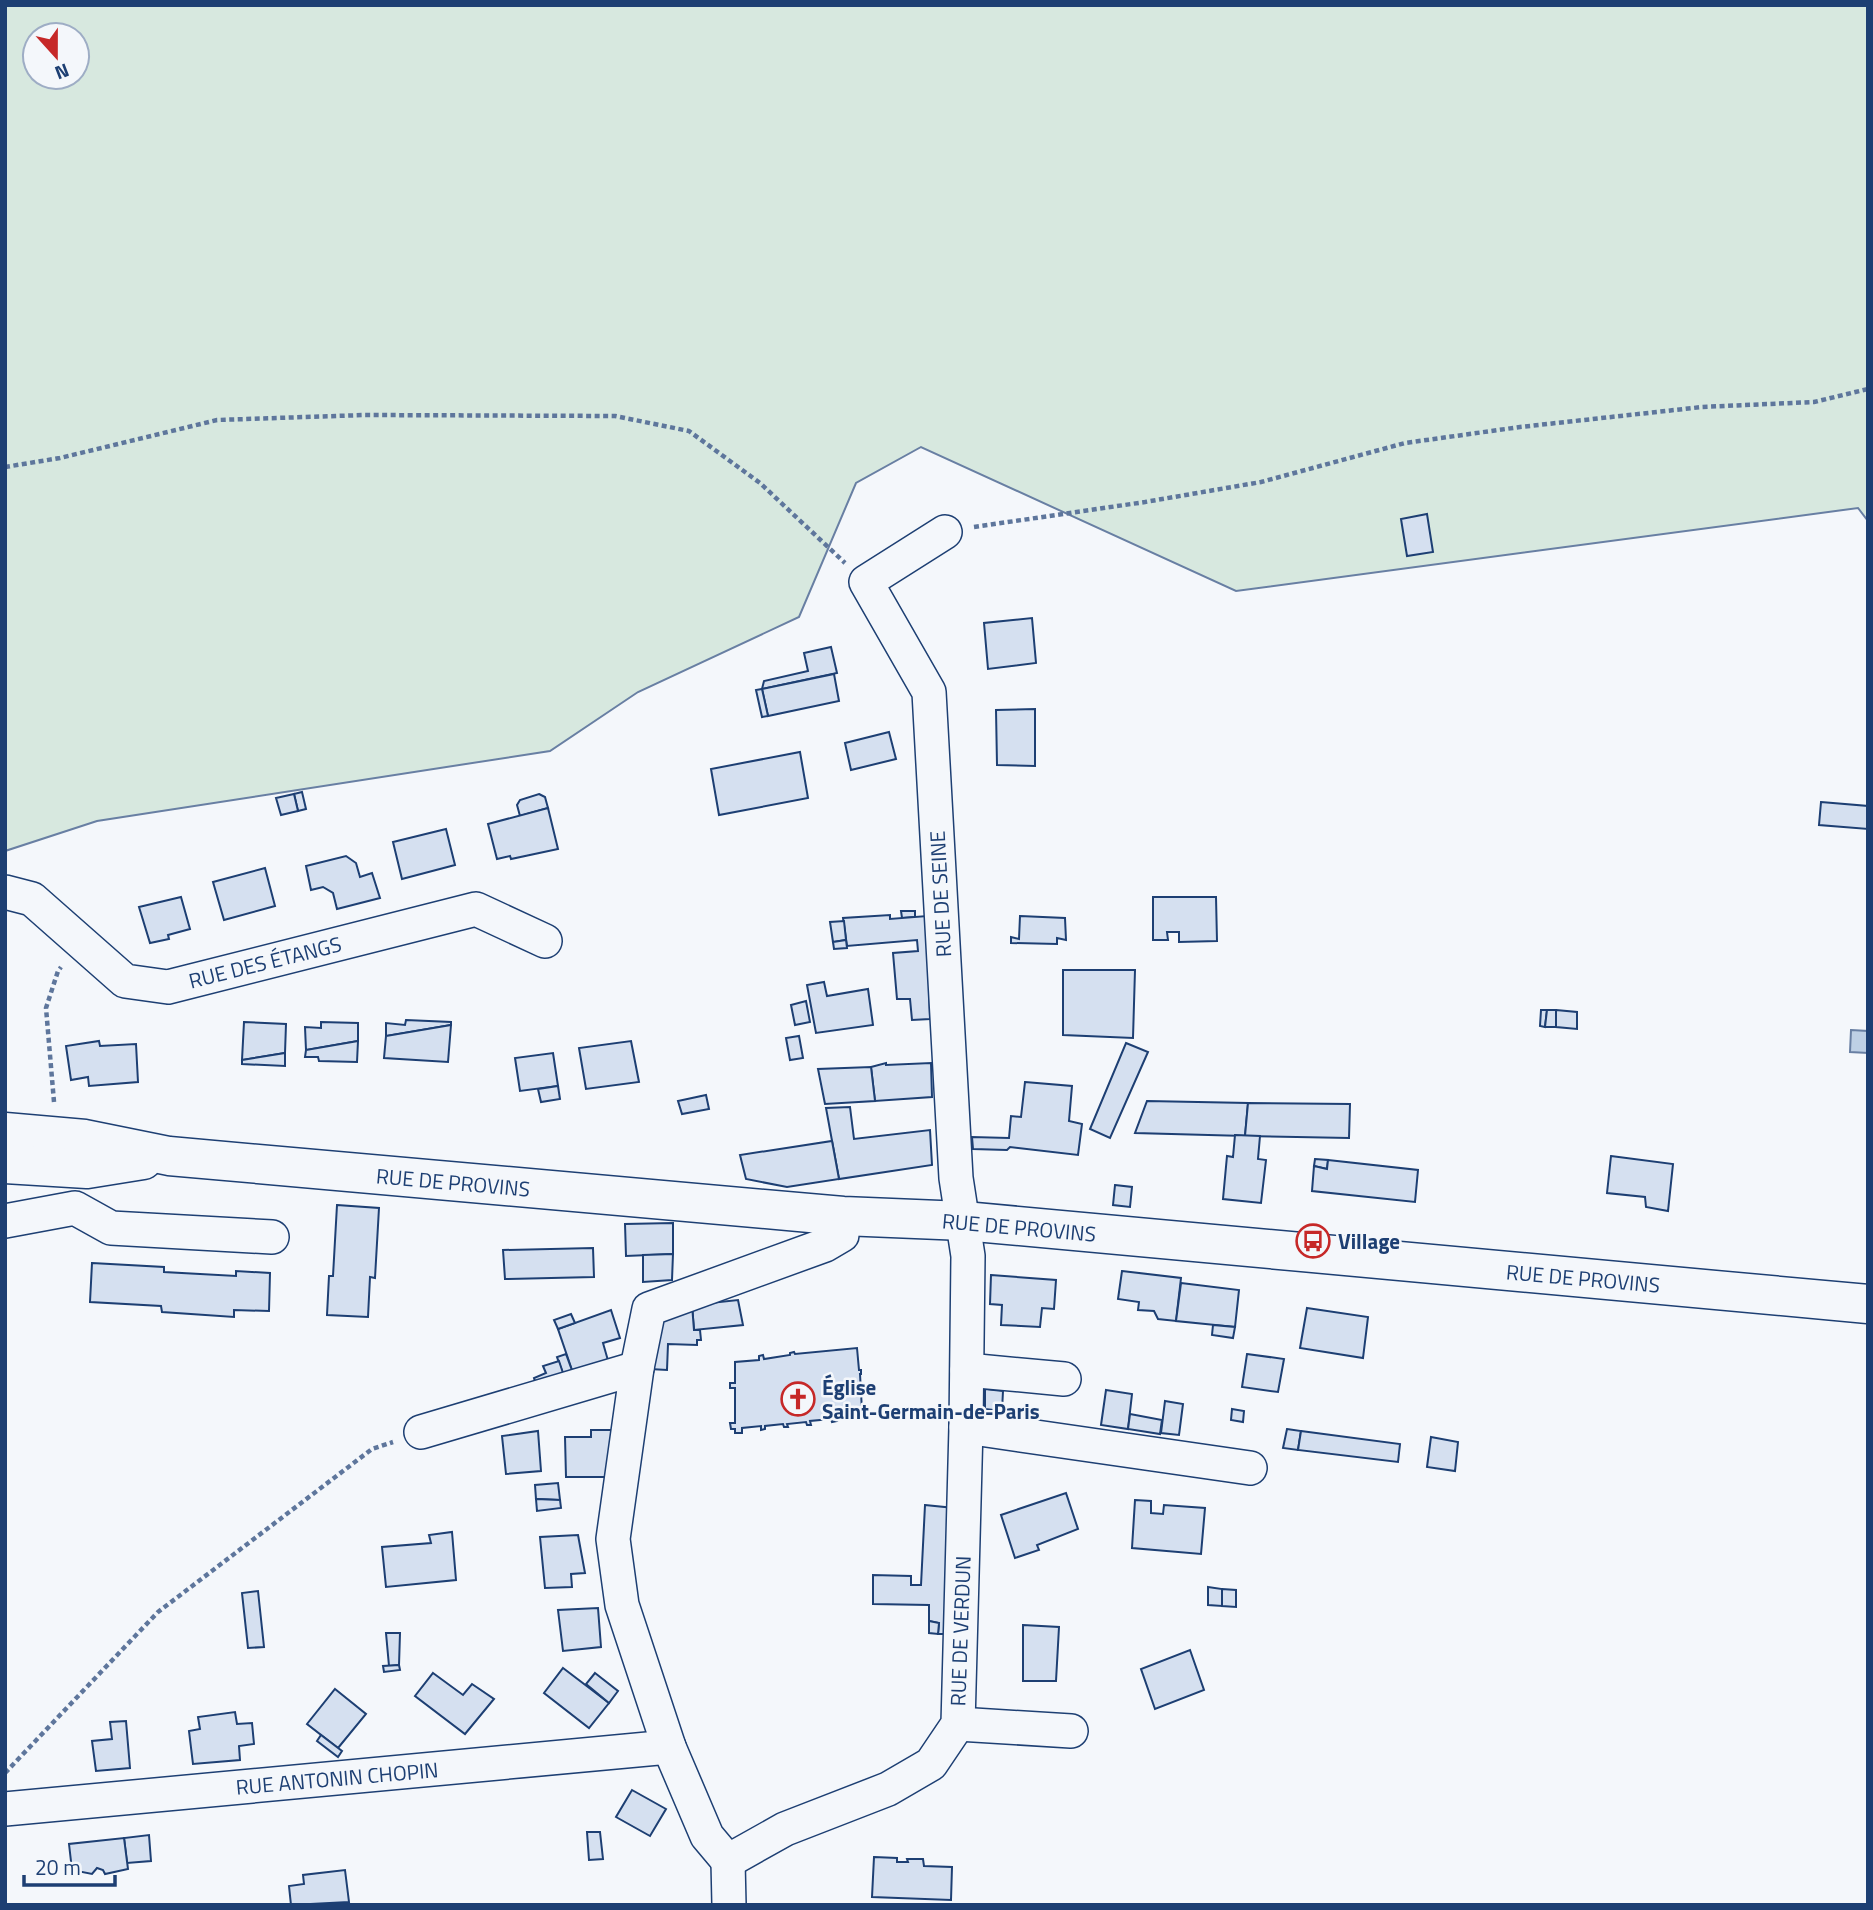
<svg xmlns="http://www.w3.org/2000/svg" width="1873" height="1910" viewBox="0 0 1873 1910" font-family="'Titillium Web',sans-serif">
<style>
.green{fill:#d7e8df;stroke:#687fa3;stroke-width:2;fill-rule:evenodd}
.water{fill:#bed0e5;stroke:#687fa3;stroke-width:2}
.building{fill:#d5e0f0;stroke:#1d3f73;stroke-width:2}
.lines{fill:none;stroke-linecap:round;stroke-linejoin:round}
.minor-casing{stroke:#1d3f73;stroke-width:36}
.major-casing{stroke:#1d3f73;stroke-width:41}
.path{stroke:#5e769c;stroke-width:4.5;stroke-dasharray:5 3.5;stroke-linecap:butt}
.minor{stroke:#f4f7fb;stroke-width:33}
.major{stroke:#f4f7fb;stroke-width:38}
.labels{text-anchor:middle;dominant-baseline:central;stroke-width:5;stroke-linejoin:round;paint-order:stroke}
.street-label{font-size:21px;fill:#1d3f73;stroke:#f4f7fb}
.poi-label{font-size:21px;font-weight:bold;fill:#1d3f73;stroke:#f4f7fb;text-anchor:start}
</style>
<rect width="100%" height="100%" fill="#f4f7fb"/>
<path class="green" d="M5,5H1868V521L1858,508L1236,591L921,447L856,483L799,617L638,692L550,751L97,821L5,851ZM35,35H77V77H35Z"/>
<path class="water" d="M1851,1030L1868,1031V1053L1850,1052Z"/>
<g class="building">
<path d="M1427,514L1433,552L1407,556L1401,519Z"/>
<path d="M1032,618L1036,663L988,669L984,623Z"/>
<path d="M831,647L837,673L762,689L764,681L808,671L804,653Z"/>
<path d="M834,674L839,701L768,716L762,689Z"/>
<path d="M762,689L768,716L762,717L756,690Z"/>
<path d="M1035,709V766L997,765L996,710Z"/>
<path d="M889,732L896,759L851,770L845,743Z"/>
<path d="M800,752L808,798L719,815L711,769Z"/>
<path d="M302,792L306,809L298,811L294,794Z"/>
<path d="M294,794L298,811L281,815L276,798Z"/>
<path d="M539,794L545,797L548,808L520,816L517,805L520,800Z"/>
<path d="M1821,802L1868,806V829L1819,825Z"/>
<path d="M548,808L558,849L511,859L510,856L497,859L488,824Z"/>
<path d="M446,829L455,865L402,879L393,842Z"/>
<path d="M346,856L356,863L360,877L372,873L380,898L337,909L333,893L323,887L311,890L306,866Z"/>
<path d="M265,868L275,906L224,920L213,882Z"/>
<path d="M181,897L190,929L168,935L169,939L150,943L139,907Z"/>
<path d="M1153,897H1216L1217,941L1179,942V932H1167L1168,940H1153Z"/>
<path d="M901,911H915V917L902,918Z"/>
<path d="M890,915V919L927,916L930,1019L912,1020L910,999H897L893,953L918,951L917,940L847,946L843,918Z"/>
<path d="M1020,916L1065,918L1066,940L1057,938V944L1011,943V937L1019,939Z"/>
<path d="M844,921L846,940L833,942L830,922Z"/>
<path d="M846,940L847,948L834,949L833,942Z"/>
<path d="M1063,970H1135L1133,1038L1063,1035Z"/>
<path d="M824,982L827,996L868,989L873,1025L816,1033L807,985Z"/>
<path d="M806,1001L810,1022L795,1025L791,1005Z"/>
<path d="M1541,1010H1547L1545,1027L1540,1026Z"/>
<path d="M1547,1010H1556V1027H1545Z"/>
<path d="M1556,1010L1577,1012V1029L1556,1027Z"/>
<path d="M406,1020L451,1022V1025L386,1036V1023L405,1025Z"/>
<path d="M244,1022L286,1024L285,1053L242,1060Z"/>
<path d="M321,1022L358,1023V1041L306,1050L305,1027L321,1028Z"/>
<path d="M451,1025L448,1062L384,1058L386,1036Z"/>
<path d="M799,1036L803,1058L790,1060L786,1038Z"/>
<path d="M99,1041L100,1046L136,1044L138,1082L89,1086L88,1077L71,1080L66,1046Z"/>
<path d="M358,1041L357,1062L319,1061L318,1057H305L306,1050Z"/>
<path d="M631,1041L639,1082L586,1089L579,1048Z"/>
<path d="M1126,1043L1148,1052L1110,1138L1090,1129Z"/>
<path d="M285,1053V1066L242,1064V1060Z"/>
<path d="M553,1053L558,1086L520,1091L515,1058Z"/>
<path d="M886,1063V1065L931,1063L932,1097L875,1101L871,1067Z"/>
<path d="M871,1067L875,1101L825,1104L818,1069Z"/>
<path d="M1025,1082L1072,1086L1069,1121L1082,1124L1078,1155L1010,1147L1007,1150L973,1149L972,1137L1009,1138L1011,1116L1021,1117Z"/>
<path d="M558,1086L560,1099L541,1102L538,1089Z"/>
<path d="M706,1095L709,1109L682,1114L678,1101Z"/>
<path d="M1147,1101L1248,1103L1245,1136L1135,1133Z"/>
<path d="M1248,1103L1350,1104L1349,1138L1245,1136Z"/>
<path d="M850,1107L854,1139L930,1130L932,1165L839,1179L826,1108Z"/>
<path d="M1235,1135L1260,1136L1258,1159L1266,1160L1261,1203L1223,1199L1227,1156L1233,1157Z"/>
<path d="M832,1141L839,1179L787,1187L746,1179L740,1155Z"/>
<path d="M1611,1156L1673,1164L1668,1211L1646,1207L1645,1197L1607,1193Z"/>
<path d="M1315,1159L1328,1160L1327,1169L1314,1166Z"/>
<path d="M1328,1160L1418,1170L1415,1202L1312,1191L1314,1166L1327,1169Z"/>
<path d="M1115,1185L1132,1187L1130,1207L1113,1205Z"/>
<path d="M337,1205L379,1208L375,1278L370,1277L368,1317L327,1315L329,1276H333Z"/>
<path d="M673,1223V1254L626,1256L625,1224Z"/>
<path d="M593,1248L594,1277L505,1279L503,1250Z"/>
<path d="M673,1254L672,1280L643,1282V1255Z"/>
<path d="M92,1263L164,1267V1272L236,1276V1271L270,1273L269,1311L234,1310V1317L162,1312L161,1306L90,1302Z"/>
<path d="M1122,1271L1181,1278L1176,1321L1158,1319L1154,1311L1138,1310L1139,1302L1118,1299Z"/>
<path d="M991,1275L1056,1280L1054,1309L1042,1308L1040,1327L1001,1325L1002,1305L990,1304Z"/>
<path d="M1181,1283L1239,1290L1235,1327L1176,1321Z"/>
<path d="M738,1300L743,1325L694,1330L692,1305Z"/>
<path d="M692,1305L694,1330H700L701,1340H697V1345L668,1344L667,1370L650,1369L658,1314Z"/>
<path d="M1307,1308L1368,1317L1363,1358L1300,1348Z"/>
<path d="M611,1310L620,1338L603,1343L609,1364L574,1376L558,1329Z"/>
<path d="M571,1314L575,1323L558,1329L554,1320Z"/>
<path d="M1213,1325L1235,1327L1233,1338L1212,1335Z"/>
<path d="M857,1348L859,1370H861V1374H860L862,1411L866,1410V1415H862V1419H857L856,1416L836,1417L837,1421L832,1422L831,1419L810,1421L811,1425H807L806,1422L787,1424L788,1427H784L783,1424L765,1426V1429L761,1430V1426L742,1428V1433H735V1429H731L730,1423H735V1388H730V1383H735V1362L759,1360V1356L763,1355L764,1359L790,1355V1353L794,1352L795,1354Z"/>
<path d="M566,1354L574,1376L565,1379L557,1357Z"/>
<path d="M1247,1354L1284,1359L1278,1392L1242,1387Z"/>
<path d="M559,1361L565,1379L537,1388L534,1378L546,1373L543,1366Z"/>
<path d="M985,1389L1003,1391L1002,1411L985,1409Z"/>
<path d="M1106,1390L1132,1394L1128,1429L1101,1425Z"/>
<path d="M1165,1401L1183,1404L1179,1435L1161,1433Z"/>
<path d="M1232,1409L1244,1411L1243,1422L1231,1420Z"/>
<path d="M1130,1414L1162,1420L1160,1434L1128,1429Z"/>
<path d="M1287,1429L1301,1431L1298,1450L1283,1448Z"/>
<path d="M591,1430H619L612,1477H566L565,1437H591Z"/>
<path d="M538,1431L541,1471L506,1474L502,1436Z"/>
<path d="M1301,1431L1400,1444L1398,1462L1298,1450Z"/>
<path d="M1431,1437L1458,1442L1455,1471L1427,1467Z"/>
<path d="M558,1483L560,1500L536,1499L535,1485Z"/>
<path d="M1066,1493L1078,1529L1037,1545L1039,1550L1015,1558L1001,1515Z"/>
<path d="M536,1499L560,1500L561,1508L537,1511Z"/>
<path d="M1135,1500L1151,1501V1513L1163,1514L1164,1505L1205,1508L1201,1554L1132,1548Z"/>
<path d="M925,1505L954,1508L947,1634H938L939,1623L929,1621V1605L873,1604V1575L911,1576V1585H921Z"/>
<path d="M452,1532L456,1580L386,1587L382,1547L431,1543L429,1535Z"/>
<path d="M578,1535L585,1573L571,1574L572,1587L545,1588L540,1537Z"/>
<path d="M1208,1587L1222,1589V1606L1208,1605Z"/>
<path d="M1222,1589L1236,1590V1607L1222,1606Z"/>
<path d="M258,1591L264,1647L248,1648L242,1593Z"/>
<path d="M598,1608L601,1647L563,1651L558,1610Z"/>
<path d="M929,1621L939,1623L938,1634L929,1633Z"/>
<path d="M1023,1625L1059,1627L1056,1681H1023Z"/>
<path d="M386,1633H400L399,1665L389,1666Z"/>
<path d="M1190,1650L1204,1690L1155,1709L1141,1669Z"/>
<path d="M399,1665L400,1670L384,1672L383,1666Z"/>
<path d="M563,1668L609,1703L589,1728L544,1693Z"/>
<path d="M433,1673L463,1695L472,1684L494,1699L465,1734L415,1696Z"/>
<path d="M595,1673L618,1691L609,1703L586,1684Z"/>
<path d="M335,1689L366,1714L338,1748L307,1724Z"/>
<path d="M235,1712L237,1724L252,1723L254,1744L239,1746L240,1760L193,1764L189,1731L200,1729L198,1717Z"/>
<path d="M126,1721L130,1768L96,1771L92,1741L112,1739L110,1722Z"/>
<path d="M321,1735L342,1751L338,1757L317,1741Z"/>
<path d="M632,1790L666,1809L650,1836L616,1817Z"/>
<path d="M587,1832H600L603,1859L589,1860Z"/>
<path d="M149,1835L151,1861L127,1863L124,1838Z"/>
<path d="M124,1838L128,1869L105,1874L103,1870L97,1868L92,1874L72,1870L69,1844Z"/>
<path d="M874,1857L897,1858V1862H908L907,1859H923L924,1866L952,1867L951,1900L872,1897Z"/>
<path d="M345,1870L349,1902L291,1905L289,1886L304,1884L303,1875Z"/>
</g>
<g class="lines">
<defs>
<g id="minor">
<path d="M5,892L32,899L125,981L168,987L476,909L545,941"/>
<path d="M5,1221L75,1208L111,1228L272,1237"/>
<path d="M967,1370L1064,1379"/>
<path d="M966,1427L1250,1468"/>
<path d="M421,1432L637,1368"/>
<path d="M958,1724L1071,1731"/>
<path d="M5,1809L669,1747"/>
<path d="M728,1861L785,1829L888,1789L931,1764L958,1724L966,1427L968,1256L956,1178L929,692L866,582L945,532"/>
<path d="M728,1861L707,1836L669,1747L622,1605L613,1539L637,1368L649,1309L825,1245L842,1235L843,1216"/>
<path d="M728,1861L729,1905"/>
</g>
<g id="major">
<path d="M5,1132L85,1139L169,1156L843,1216L964,1221L1868,1304"/>
<path d="M5,1164L87,1169L143,1160"/>
</g>
</defs>
<use href="#minor" class="minor-casing"/>
<use href="#major" class="major-casing"/>
<g class="path">
<path d="M5,467L60,458L217,420L365,415L615,416L689,431L760,483L845,563"/>
<path d="M974,527L1145,502L1261,482L1405,443L1520,427L1702,407L1814,402L1868,389"/>
<path d="M54,1102L46,1008L58,971L61,967"/>
<path d="M5,1773L158,1612L372,1449L393,1442"/>
</g>
<use href="#minor" class="minor"/>
<use href="#major" class="major"/>
</g>
<defs>
<symbol id="bus-ring" viewBox="-11 -11 22 22"><circle r="9.5" fill="#f4f7fb" stroke="#c62828" stroke-width="1.5"/><path d="M-5-6H5V4H4V6H2V4H-2V6H-4V4H-5ZM-3.5-4V0h7V-4ZM-3.5 1.2v1.5H-2V1.2ZM2 1.2v1.5H3.5V1.2Z" fill="#c62828"/></symbol>
<symbol id="church-ring" viewBox="-11 -11 22 22"><circle r="9.5" fill="#f4f7fb" stroke="#c62828" stroke-width="1.5"/><path d="M-1.2-6h2.4v3.5h3.3v2.4h-3.3V6h-2.4V-.1h-3.3v-2.4h3.3Z" fill="#c62828"/></symbol>
</defs>
<g fill-rule="evenodd">
<use href="#bus-ring" x="1294" y="1222" width="38" height="38"/>
<use href="#church-ring" x="779" y="1380" width="38" height="38"/>
</g>
<g class="labels">
<g class="street-label">
<text transform="translate(940 894) rotate(-93)">RUE DE SEINE</text>
<text transform="translate(265 962) rotate(-14)">RUE DES ÉTANGS</text>
<text transform="translate(453 1182) rotate(5)">RUE DE PROVINS</text>
<text transform="translate(1019 1227) rotate(5)">RUE DE PROVINS</text>
<text transform="translate(1583 1278) rotate(5)">RUE DE PROVINS</text>
<text transform="translate(960 1631) rotate(-88)">RUE DE VERDUN</text>
<text transform="translate(337 1778) rotate(-5)">RUE ANTONIN CHOPIN</text>
</g>
<g class="poi-label">
<text x="1338" y="1241">Village</text>
<text x="822" y="1387">Église<tspan x="822" dy="24">Saint-Germain-de-Paris</tspan></text>
</g>
</g>
<rect width="1873" height="1910" fill="none" stroke="#1d3f73" stroke-width="14"/>
<g transform="translate(56 56) rotate(159)"><circle r="33" fill="#f4f7fb" stroke="#9eadc5" stroke-width="2"/>
<path d="M0-5L12 26L0 18L-12 26Z" fill="#c62828"/>
<text y="-10" font-size="19" font-weight="bold" text-anchor="middle" fill="#1d3f73">N</text>
</g>
<path d="M24 1875v10h91v-10" fill="none" stroke="#1d3f73" stroke-width="3.5"/>
<text x="35" y="1875" font-size="21" fill="#1d3f73" stroke="#f4f7fb" stroke-width="5" paint-order="stroke">20 m</text>
</svg>
